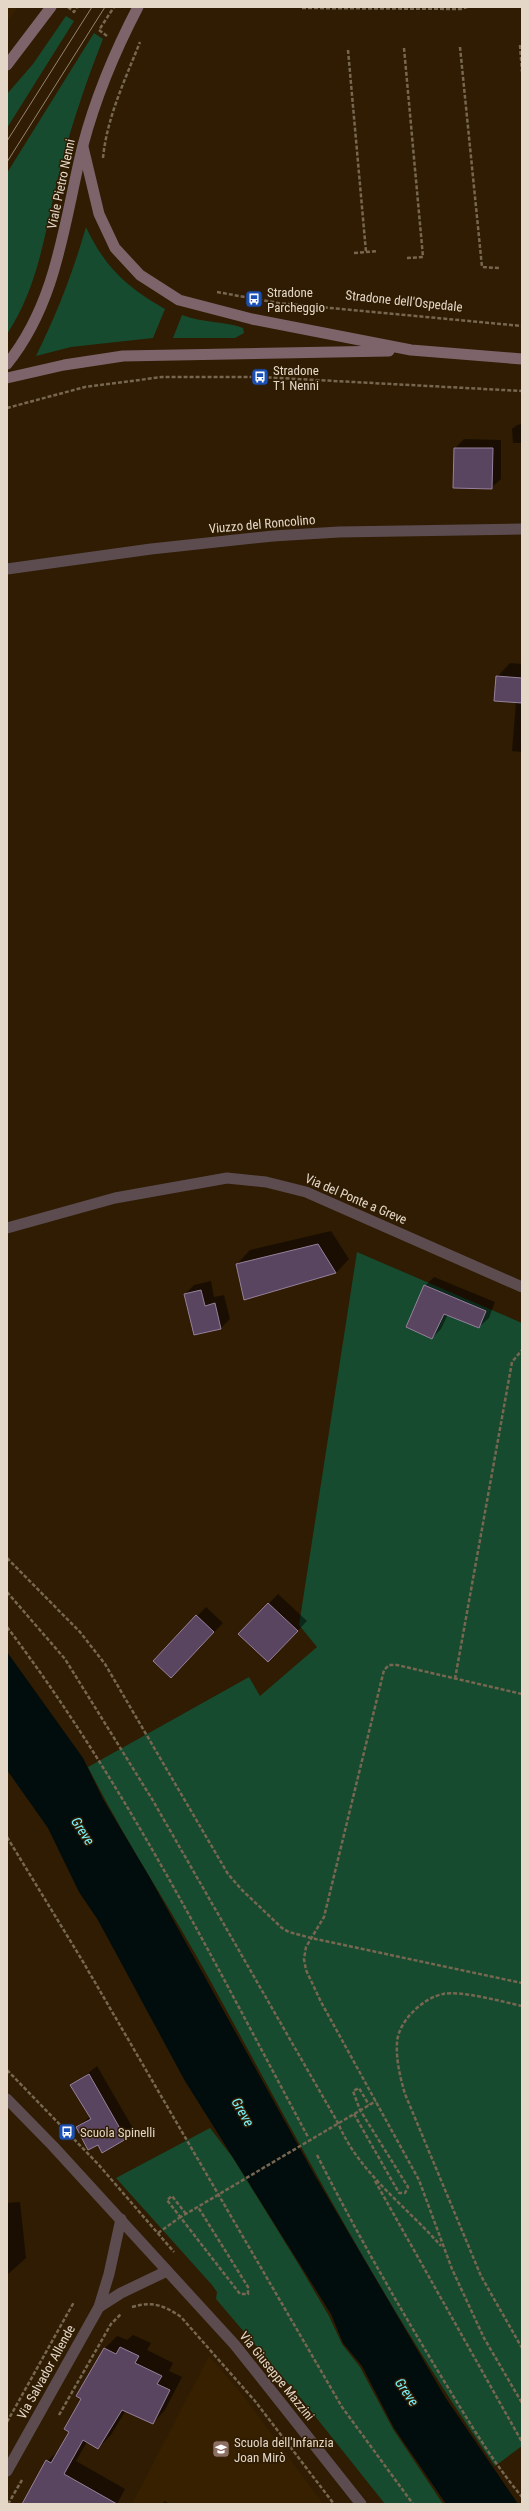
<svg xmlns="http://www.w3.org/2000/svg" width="529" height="2511" viewBox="0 0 529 2511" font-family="'Roboto Condensed',sans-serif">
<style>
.built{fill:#372000}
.green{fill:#164b2f}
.water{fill:#010c0d}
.shadow{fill:#0007}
.building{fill:#594560;stroke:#96809d}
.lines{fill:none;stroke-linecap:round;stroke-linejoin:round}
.path{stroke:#776650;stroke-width:2.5;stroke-dasharray:4 2;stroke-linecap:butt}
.minor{stroke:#5c4c50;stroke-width:11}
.secondary{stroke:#7d646b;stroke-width:11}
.tram{stroke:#948471;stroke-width:1}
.path-bridge{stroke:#776650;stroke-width:2.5;stroke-dasharray:4 2;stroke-linecap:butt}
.labels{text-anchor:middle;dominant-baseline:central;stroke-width:3;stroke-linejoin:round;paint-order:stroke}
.street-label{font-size:13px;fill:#e4d7c8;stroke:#2f1c02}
.poi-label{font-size:13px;fill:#e4d7c8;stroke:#2f1c02;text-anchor:start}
.water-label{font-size:14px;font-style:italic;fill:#77f3fb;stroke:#2f1c02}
</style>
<rect width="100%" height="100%" fill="#2f1c02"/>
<g class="built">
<path d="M7,7H18L7,22Z"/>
<path d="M209,2356L242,2394L323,2504H132Z"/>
</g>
<g class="green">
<path d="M66,16L74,21L7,128V94L33,64Z"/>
<path d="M94,33L103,39C84,87 68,135 56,186C44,238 37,289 7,334V173Z"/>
<path d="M86,227C104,266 127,288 165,309L153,338L71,347L36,356C58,311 72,275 86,227Z"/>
<path d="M182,315C202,323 226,321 243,328L244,333L235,338H173Z"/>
<path d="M357,1252L522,1323V2446L495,2466C388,2312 301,2146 211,1982C172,1910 125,1841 88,1767L249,1677L260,1696L317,1647L299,1625Z"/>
<path d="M210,2128L233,2158L299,2265L329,2316L342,2344L360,2367L393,2429L443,2504H385L303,2401L216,2299L217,2292L212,2285L116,2178Z"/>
</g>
<path class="water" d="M7,1652L83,1758L103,1799L150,1878L314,2174L445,2397L518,2504H446L394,2428L362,2366L343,2343L331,2314L185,2081L98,1920L79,1892L48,1828L7,1770Z"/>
<g class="shadow">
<path d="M522,424V443H513L512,429L517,425Z"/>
<path d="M464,439L501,440V479L491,488L455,448Z"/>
<path d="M510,663L522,664V752L512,751L516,702L497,677Z"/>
<path d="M331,1231L349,1259L336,1273L245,1298L237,1264L250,1250Z"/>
<path d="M434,1277L495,1302L489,1318L479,1327L448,1314L441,1329L432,1338L425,1286Z"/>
<path d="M211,1281L214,1297L224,1295L230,1319L221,1328L185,1294L194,1285Z"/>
<path d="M278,1594L307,1621L268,1661L240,1634Z"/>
<path d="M206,1607L223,1623L180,1667L154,1661Z"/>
<path d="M97,2066L134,2130L125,2138L98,2143L77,2127L91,2116L72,2086Z"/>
<path d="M20,2202L26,2258L7,2275V2203Z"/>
<path d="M133,2335L151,2343L147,2350L173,2363L169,2371L182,2377L165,2410L153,2423L126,2410L111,2435L98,2448L87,2442L76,2461L125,2489L117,2504H23L47,2461L61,2449L71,2432L83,2399L78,2396L105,2348L117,2336L127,2340Z"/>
<path d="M165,2501L169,2504H162Z"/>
</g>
<g class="building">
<path d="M454,448H493L492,489L453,488Z"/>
<path d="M496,676L522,678V703L494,701Z"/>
<path d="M318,1244L336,1273L244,1300L236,1264Z"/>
<path d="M424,1285L486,1311L479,1328L444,1314L432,1339L406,1327Z"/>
<path d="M201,1290L205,1306L215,1303L221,1329L194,1335L184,1294Z"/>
<path d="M268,1603L298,1631L268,1662L238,1634Z"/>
<path d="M196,1615L214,1632L171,1678L153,1661Z"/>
<path d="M89,2074L126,2139L102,2153L98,2145L88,2150L76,2127L91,2119L70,2085Z"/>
<path d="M120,2347L139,2356L135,2363L162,2376L157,2384L170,2390L153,2424L122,2410L98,2449L83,2440L64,2474L117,2504H22L46,2460L51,2463L69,2432L64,2429L81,2399L76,2396L104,2348L116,2354Z"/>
</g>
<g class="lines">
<g class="path">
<path d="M68,7L74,12L77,7"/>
<path d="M302,8L461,9L467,7"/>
<path d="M107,36L99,30L114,7"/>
<path d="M520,45L522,72"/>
<path d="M460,47L482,267L499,268"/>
<path d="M404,48L423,257L407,258"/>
<path d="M348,50L366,252"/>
<path d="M103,158C107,117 125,80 140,42"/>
<path d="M354,253L378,251"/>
<path d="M217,292L278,303L522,326"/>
<path d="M7,408L85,387L162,377H260L522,391"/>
<path d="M7,1558L80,1632L105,1664L228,1874L242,1890L282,1928L289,1932L311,1938L522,1983"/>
<path d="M7,1592L65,1659L152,1799L338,2123C359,2173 406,2206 441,2246"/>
<path d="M7,1627C126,1784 215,1964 308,2137"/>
<path d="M455,1679L512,1362L522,1350"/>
<path d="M522,1694L397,1665H389L384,1670L324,1917L306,1947L304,1959L306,1970L321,2002L419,2180L452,2269L484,2338L522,2403"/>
<path d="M7,1837L82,1960L342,2407L413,2504"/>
<path d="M522,2006C504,2002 460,1990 443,1994C423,1998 398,2021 397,2043C396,2060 400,2077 405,2094L481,2276L522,2348"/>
<path d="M7,2070L98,2164L174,2252"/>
<path d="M354,2114L399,2193H405L408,2187L360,2110L353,2091L359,2088L369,2105"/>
<path d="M317,2155C356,2232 399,2307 444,2381C468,2420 492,2461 522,2497"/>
<path d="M375,2181L522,2442"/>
<path d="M186,2214L172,2196L167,2200L240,2294H248V2287L198,2207"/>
<path d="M158,2233L179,2218"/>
<path d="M132,2307C152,2301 164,2305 181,2317L255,2401L334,2504"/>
<path d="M59,2415L111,2324L121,2314"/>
<path d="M7,2422L74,2302"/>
<path d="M8,2504L22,2480"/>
</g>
<g class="minor">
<path d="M7,569L151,549L273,536L339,532L522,529"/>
<path d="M7,1228L115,1198L227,1178L266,1182L306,1192L522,1287"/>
<path d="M7,2099L53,2146L235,2345L361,2504"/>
<path d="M99,2307L121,2293L167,2271"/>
<path d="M7,2471L99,2307L109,2274L121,2219"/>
</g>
<g class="secondary">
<path d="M7,65L51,7"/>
<path d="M83,147L99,214L115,248L140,275L179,300L252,319L411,350L522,359"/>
<path d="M7,364C58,301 64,221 83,145C96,96 115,51 138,7"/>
<path d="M7,378L64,365L123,356L389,351"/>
</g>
<g class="tram">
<path d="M7,141L92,7"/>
<path d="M7,162L105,7"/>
</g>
<path class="path-bridge" d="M179,2218L376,2101"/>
</g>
<defs>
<symbol id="bus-square" viewBox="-11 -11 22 22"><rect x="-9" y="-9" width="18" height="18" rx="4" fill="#1a4fb4" stroke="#2f1c02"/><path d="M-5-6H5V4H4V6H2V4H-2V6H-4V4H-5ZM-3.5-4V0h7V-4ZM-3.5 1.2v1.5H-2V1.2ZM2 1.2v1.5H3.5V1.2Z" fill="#fff"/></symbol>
<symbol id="school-square" viewBox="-11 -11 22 22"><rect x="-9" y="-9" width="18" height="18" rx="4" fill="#8d6e63" stroke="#2f1c02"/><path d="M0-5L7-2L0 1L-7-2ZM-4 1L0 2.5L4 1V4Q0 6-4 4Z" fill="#fff"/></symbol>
</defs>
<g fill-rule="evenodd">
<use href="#bus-square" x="244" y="289" width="20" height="20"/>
<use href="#bus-square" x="250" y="367" width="20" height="20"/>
<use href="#bus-square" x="57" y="2122" width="20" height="20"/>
<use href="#school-square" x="211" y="2439" width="20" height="20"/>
</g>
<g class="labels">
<g class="street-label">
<text transform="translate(61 184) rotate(-78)">Viale Pietro Nenni</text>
<text transform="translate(404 301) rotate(6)">Stradone dell'Ospedale</text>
<text transform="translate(262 524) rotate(-5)">Viuzzo del Roncolino</text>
<text transform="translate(356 1199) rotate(23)">Via del Ponte a Greve</text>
<text transform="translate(46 2372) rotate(-61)">Via Salvador Allende</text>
<text transform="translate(277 2376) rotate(51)">Via Giuseppe Mazzini</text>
</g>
<g class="poi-label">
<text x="267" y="292">Stradone<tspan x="267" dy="15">Parcheggio</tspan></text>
<text x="273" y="370">Stradone<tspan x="273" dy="15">T1 Nenni</tspan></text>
<text x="80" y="2132">Scuola Spinelli</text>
<text x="234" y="2442">Scuola dell'Infanzia<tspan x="234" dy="15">Joan Mirò</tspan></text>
</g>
<g class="water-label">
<text transform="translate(83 1831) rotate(57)">Greve</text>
<text transform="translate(243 2112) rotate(60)">Greve</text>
<text transform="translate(407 2392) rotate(56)">Greve</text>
</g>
</g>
<rect width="529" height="2511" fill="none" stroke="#e4d7c8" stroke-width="16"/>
</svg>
